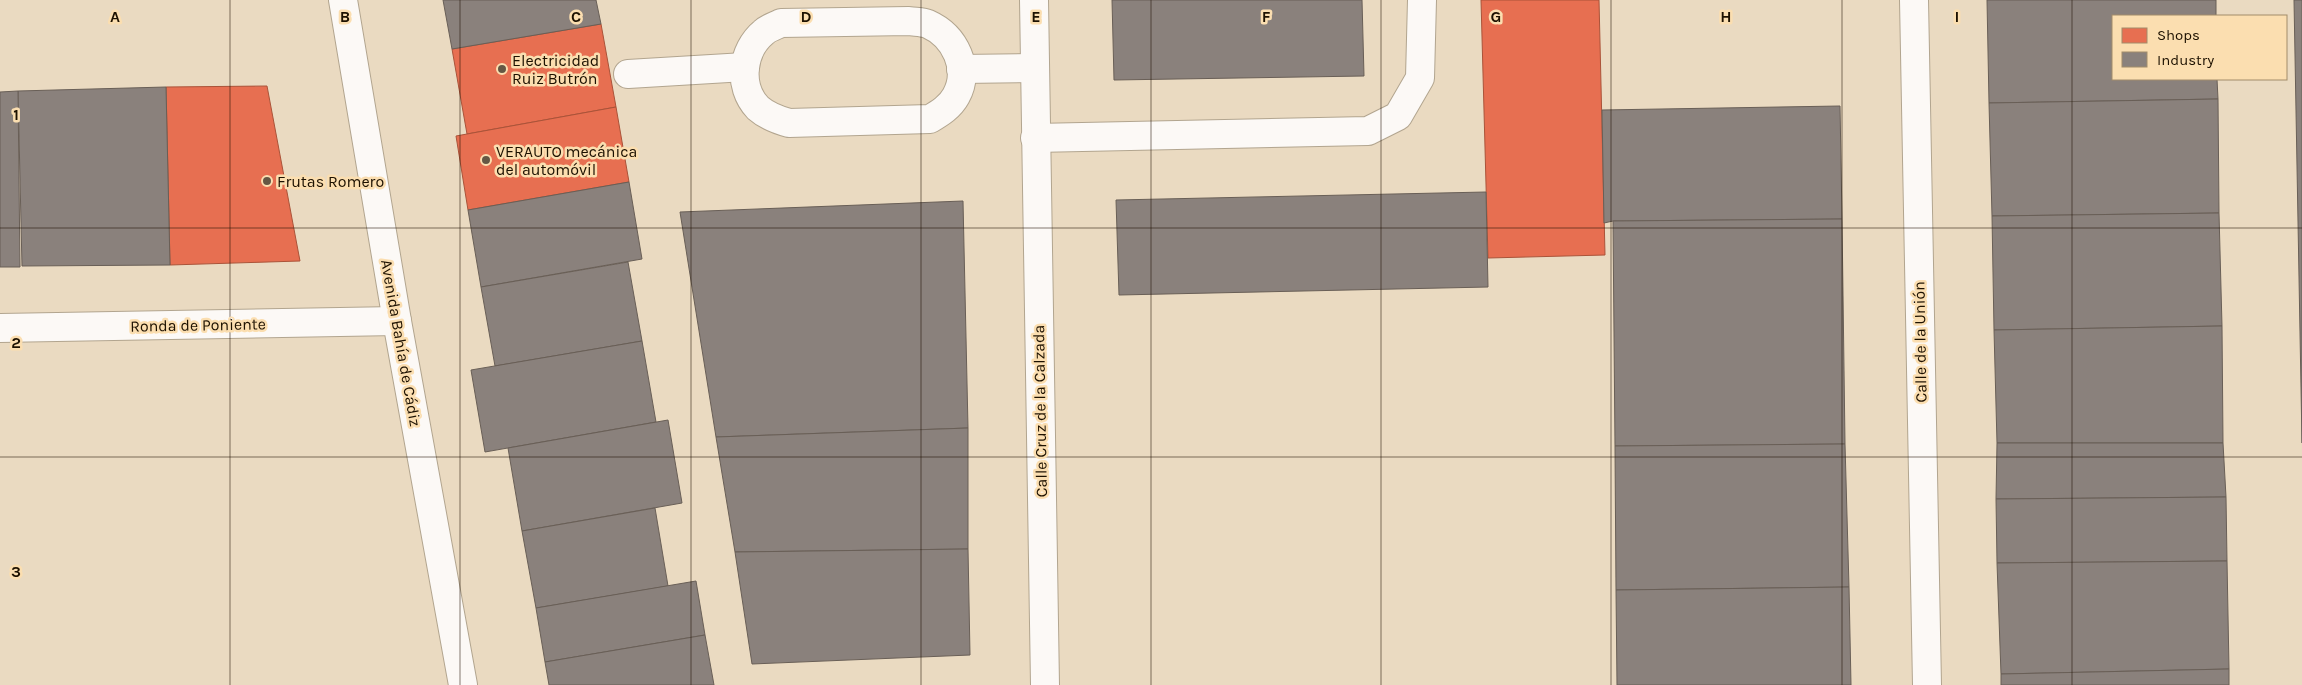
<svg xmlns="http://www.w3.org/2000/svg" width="2302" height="685" viewBox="0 0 2302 685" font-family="Karla,sans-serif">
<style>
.shops{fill:#e76f51;stroke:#aa5339}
.industry{fill:#8a817c;stroke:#695f57}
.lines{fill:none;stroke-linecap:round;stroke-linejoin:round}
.minor-casing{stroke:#b2a58f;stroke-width:30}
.minor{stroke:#fcf9f6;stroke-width:28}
.grid{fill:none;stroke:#1d1100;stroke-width:1;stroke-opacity:0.55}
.poi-dot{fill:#655744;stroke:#fbdeb0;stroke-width:2}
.labels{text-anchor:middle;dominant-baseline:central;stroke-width:5;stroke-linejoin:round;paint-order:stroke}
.poi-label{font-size:16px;fill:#1d1100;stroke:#fbdeb0;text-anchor:start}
.street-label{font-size:16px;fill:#1d1100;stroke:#fbdeb0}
.grid-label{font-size:16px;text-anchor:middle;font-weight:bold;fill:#1d1100;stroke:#fbdeb0;stroke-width:5;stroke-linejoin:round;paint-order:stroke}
</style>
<rect width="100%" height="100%" fill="#eadac1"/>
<g class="shops">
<path d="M1481,0H1599L1605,255L1488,258Z"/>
<path d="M601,24L616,107L467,134L452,49Z"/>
<path d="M267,86L300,261L170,265L166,87Z"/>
<path d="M616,107L629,182L468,210L456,136Z"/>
</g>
<g class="industry">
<path d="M443,0H596L601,24L452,49Z"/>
<path d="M1112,0H1362L1364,76L1114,80Z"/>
<path d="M1987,0H2216V16H2113V79H2217L2218,99L1989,103Z"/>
<path d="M2294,0H2302V443Z"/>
<path d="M166,87L170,265L22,266L18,91Z"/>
<path d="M18,91L20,267H0V92Z"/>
<path d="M2218,99L2219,213L1992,216L1989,103Z"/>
<path d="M1840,106L1842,219L1613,221L1604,223L1602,110Z"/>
<path d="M629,182L642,259L481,287L468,210Z"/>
<path d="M1486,192L1488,287L1119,295L1116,200Z"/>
<path d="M963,201L968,428L716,437L680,212Z"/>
<path d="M2219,213L2222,326L1994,330L1992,216Z"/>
<path d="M1842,219L1845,444L1615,446L1613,221Z"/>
<path d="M628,262L642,341L495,366L481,287Z"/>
<path d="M2222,326L2223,443H1997L1994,330Z"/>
<path d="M642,341L656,422L485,452L471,370Z"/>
<path d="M668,420L682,503L522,531L508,448Z"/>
<path d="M968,428V549L735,552L716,437Z"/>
<path d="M1997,443H2223L2226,497L1996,499Z"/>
<path d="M1845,444L1849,587L1616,590L1615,446Z"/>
<path d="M2226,497L2227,561L1997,563L1996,499Z"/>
<path d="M655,508L668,586L536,608L522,531Z"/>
<path d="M968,549L970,655L752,664L735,552Z"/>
<path d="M2227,561L2229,669L2001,674L1997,563Z"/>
<path d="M696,581L705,635L545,662L536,608Z"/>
<path d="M1849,587L1851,685H1617L1616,590Z"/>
<path d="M705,635L714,685H549L545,662Z"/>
<path d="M2229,669V685H2001V674Z"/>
</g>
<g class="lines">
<defs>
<g id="minor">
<path d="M343,0L397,321L463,685"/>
<path d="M1034,0L1045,685"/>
<path d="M1914,0L1927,685"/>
<path d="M909,21C915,22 923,22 928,24C955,36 971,69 956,96C950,107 940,113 930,119L789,123C778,120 767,116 758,108C737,86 742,50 764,32C768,28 775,26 781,23Z"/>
<path d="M961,69L1035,68"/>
<path d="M628,74L745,67"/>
<path d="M1035,138L1368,131L1398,116L1420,78L1422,0"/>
<path d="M0,328L397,321"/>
</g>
</defs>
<use href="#minor" class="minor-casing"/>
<use href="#minor" class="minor"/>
</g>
<path class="grid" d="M230,0V685M460,0V685M691,0V685M921,0V685M1151,0V685M1381,0V685M1611,0V685M1842,0V685M2072,0V685M0,228H2302M0,457H2302"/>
<g class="poi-dot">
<circle cx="502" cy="69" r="5"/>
<circle cx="486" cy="160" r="5"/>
<circle cx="267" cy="181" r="5"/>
</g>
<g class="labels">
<g class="poi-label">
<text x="512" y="60">Electricidad<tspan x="512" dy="18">Ruiz Butrón</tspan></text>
<text x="496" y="151">VERAUTO mecánica<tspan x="496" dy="18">del automóvil</tspan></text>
<text x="277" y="181">Frutas Romero</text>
</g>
<g class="street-label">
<text transform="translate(198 325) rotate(-1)">Ronda de Poniente</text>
<text transform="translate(1920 342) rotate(-91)">Calle de la Unión</text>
<text transform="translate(401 343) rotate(80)">Avenida Bahía de Cádiz</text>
<text transform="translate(1040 411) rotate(-91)">Calle Cruz de la Calzada</text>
</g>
</g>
<g class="grid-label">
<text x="115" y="22">A</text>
<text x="345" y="22">B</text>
<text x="576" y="22">C</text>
<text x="806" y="22">D</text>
<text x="1036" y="22">E</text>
<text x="1266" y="22">F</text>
<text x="1496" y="22">G</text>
<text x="1726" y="22">H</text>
<text x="1957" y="22">I</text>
<text x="16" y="120">1</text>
<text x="16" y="348">2</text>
<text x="16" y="577">3</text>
</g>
<rect x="2112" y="15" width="175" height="65" fill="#fbdeb0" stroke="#a28c6a"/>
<rect x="2122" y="28" width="25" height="15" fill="#e76f51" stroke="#a28c6a"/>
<text x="2157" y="40" font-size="15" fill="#1d1100">Shops</text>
<rect x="2122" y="52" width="25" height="15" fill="#8a817c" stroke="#a28c6a"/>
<text x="2157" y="65" font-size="15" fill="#1d1100">Industry</text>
</svg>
